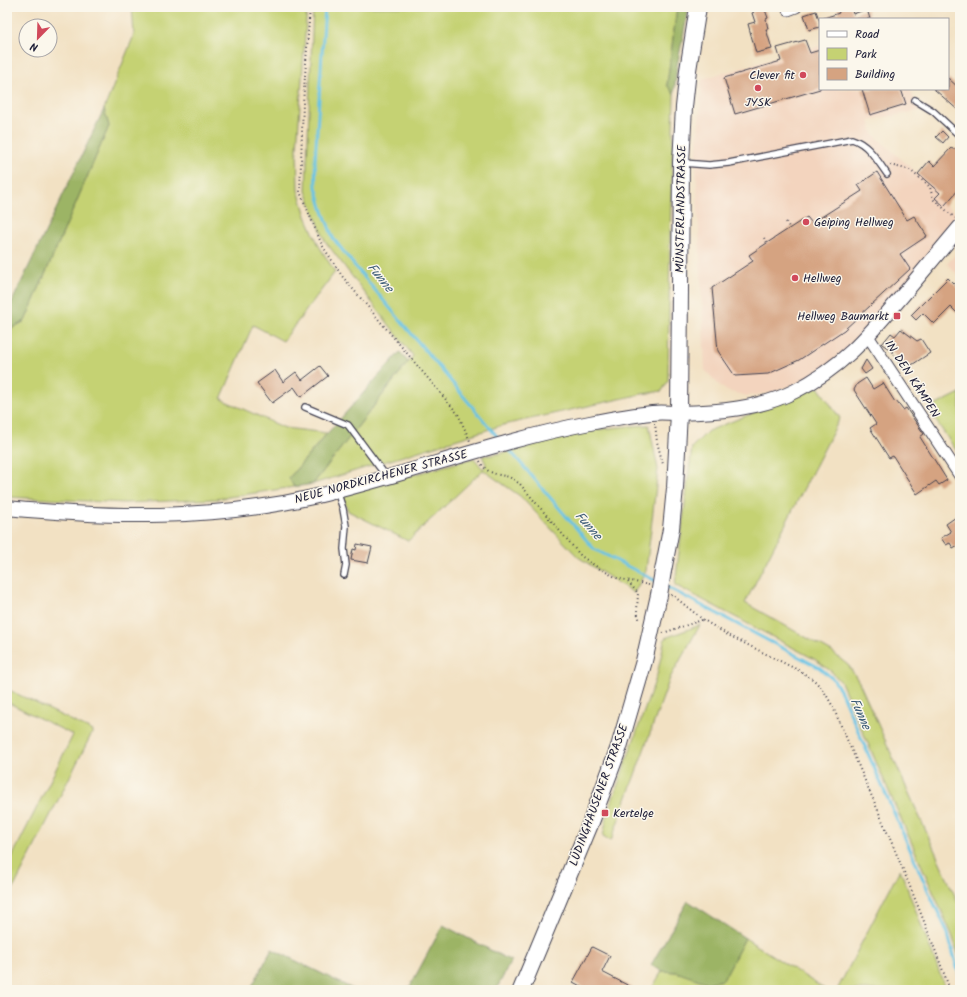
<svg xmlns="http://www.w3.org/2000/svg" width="967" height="997" viewBox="0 0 967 997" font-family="Kalam,sans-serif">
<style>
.built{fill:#f3d4be}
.green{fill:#c5d273;stroke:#747a57}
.forest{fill:#9cb465;stroke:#5f6b50}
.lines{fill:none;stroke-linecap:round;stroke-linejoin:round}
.stream{stroke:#67c3e5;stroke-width:3}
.building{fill:#d5a381}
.service-casing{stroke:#413f4f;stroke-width:8}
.minor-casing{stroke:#413f4f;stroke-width:13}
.tertiary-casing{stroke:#413f4f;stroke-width:16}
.secondary-casing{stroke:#413f4f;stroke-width:18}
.path{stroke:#413f4f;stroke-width:2;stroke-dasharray:1 3;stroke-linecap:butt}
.service{stroke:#fff;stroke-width:5.5}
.minor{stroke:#fff;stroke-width:11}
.tertiary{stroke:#fff;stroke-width:14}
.secondary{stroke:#fff;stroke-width:16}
.secondary-bridge-casing{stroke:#413f4f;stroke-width:18;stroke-linecap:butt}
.secondary-bridge{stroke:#fff;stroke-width:16}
.poi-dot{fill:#d1495b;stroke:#fbf7ec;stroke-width:1.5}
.labels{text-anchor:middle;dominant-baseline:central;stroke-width:3;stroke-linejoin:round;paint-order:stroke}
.poi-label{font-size:12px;fill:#22223b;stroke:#fbf7ec;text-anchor:start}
.street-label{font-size:12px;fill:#22223b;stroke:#fbf7ec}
.water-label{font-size:13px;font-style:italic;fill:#3a5a76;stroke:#fbf7ec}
</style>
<rect width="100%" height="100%" fill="#fbf7ec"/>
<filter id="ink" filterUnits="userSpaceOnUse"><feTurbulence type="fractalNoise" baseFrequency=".025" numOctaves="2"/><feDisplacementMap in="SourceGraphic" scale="8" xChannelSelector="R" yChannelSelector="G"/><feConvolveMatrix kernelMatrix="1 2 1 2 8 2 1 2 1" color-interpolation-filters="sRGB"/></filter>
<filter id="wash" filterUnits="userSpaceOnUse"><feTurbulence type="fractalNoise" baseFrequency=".012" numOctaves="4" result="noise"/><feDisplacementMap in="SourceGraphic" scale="16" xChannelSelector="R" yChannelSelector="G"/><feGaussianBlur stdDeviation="0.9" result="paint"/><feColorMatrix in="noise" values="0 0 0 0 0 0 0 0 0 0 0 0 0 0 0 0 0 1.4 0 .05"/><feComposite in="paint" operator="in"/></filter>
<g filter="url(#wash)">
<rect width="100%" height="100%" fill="#f2e1c3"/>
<g class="built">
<path d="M820,46V89H910L919,111L869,120L873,134L938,192L935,196L960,216V229L867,338L803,381L770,393L747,396L727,391L718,384L705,370L696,164L702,79Z"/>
<path d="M960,249V277L947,264Z"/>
</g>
<g class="green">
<path d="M132,7H307L297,148L298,190L306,216L319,246L335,272L283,341L253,325L221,399L285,428L327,433L289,478L294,487L216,499L125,503L7,497V331L25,321L109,126L104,109L134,35Z"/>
<path d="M313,7H677L667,85L674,94L670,237L668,381L662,391L642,394L503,425L313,484L413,356L325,241L306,191Z"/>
<path d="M818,387L840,418L745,603L832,652L849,666L859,682L960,907V959L952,935L841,682L832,672L816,660L675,585L692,447L708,431Z"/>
<path d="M960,393V456L928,409Z"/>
<path d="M649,425L658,469L646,571L634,593L578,557L520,496L483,470L408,541L348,511L342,494L474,458L483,469L486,464L482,456C508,454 534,444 560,438C589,430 619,426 649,425Z"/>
<path d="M700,625L670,678L611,841L603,836L608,812L657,675L665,638Z"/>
<path d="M7,689L93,731L7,901V867L73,735L7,702Z"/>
<path d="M900,869L946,990H837Z"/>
<path d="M745,938L826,990H651L662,971L676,972L723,980Z"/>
</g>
<g class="forest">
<path d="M677,7H689L677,66L674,94L667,85Z"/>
<path d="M104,109L109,126L25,321L7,331V307L9,308Z"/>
<path d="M400,352L408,362L313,484L294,487L289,478L325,436Z"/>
<path d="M688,901L745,938L723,980L708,983L676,972L662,971L651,965Z"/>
<path d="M443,925L511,961L496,990H408Z"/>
<path d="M272,949L355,990H250Z"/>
</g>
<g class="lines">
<g class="stream">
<path d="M325,7L315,161L316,187L323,211L333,238L354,265L500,440"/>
<path d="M507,447L594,549L656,581"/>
<path d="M665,586L820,668L834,680L841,692L930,895L947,931L960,978"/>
</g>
</g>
<g id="blocks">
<g class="building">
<path d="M752,7H764L768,18L766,19L768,29H766L772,49L756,53L748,24L755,22L752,13L754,12Z"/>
<path d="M837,7H851L853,14L867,9L870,19H824V18L839,13Z"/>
<path d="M816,11L820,22V27L809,30L804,15Z"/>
<path d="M805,40L810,53L820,50V89L735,114L724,78L781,61L777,48Z"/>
<path d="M948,78L960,89V112L934,89H948Z"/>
<path d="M862,89H901L906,104L870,115Z"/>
<path d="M942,131L948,137L943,143L936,137Z"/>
<path d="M951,148L953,149H960V188L944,206L935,198L940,193L918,174L929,161L934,166Z"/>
<path d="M877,172L907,220L914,216L927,236L900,254L910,269L844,330L799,360L768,374L735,376L718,351L712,288L753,261L749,255L767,243L807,217L812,223L862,191L858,185Z"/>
<path d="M948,278L960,290V316L951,307L934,324L923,313L916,320L911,315Z"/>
<path d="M901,329L917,341L921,339L930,353L904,370L892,351L882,344L891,333L895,336Z"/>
<path d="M866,360L872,369L865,374L861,369Z"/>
<path d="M320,366L328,376L301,397L294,387L272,403L257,383L275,370L283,382L296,372L302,380Z"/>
<path d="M866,378L873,389L883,383L895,402L896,401L903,410L906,408L924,434L920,437L947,480L939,485L936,481L917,494L893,456L889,458L870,428L876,424L854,390L857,384Z"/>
<path d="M956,517L960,524V526L957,528L960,534V544L953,548L950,543L946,545L941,538L951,532L946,524Z"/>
<path d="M357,544L372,547L368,563L351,560L353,549L356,550Z"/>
<path d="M592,947L610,956L602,972L637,990H588L573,982Z"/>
</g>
</g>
</g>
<g filter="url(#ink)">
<use href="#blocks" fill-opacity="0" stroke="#413f4f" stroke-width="1"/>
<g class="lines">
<defs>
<g id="service">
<path d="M915,100L933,111L960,136"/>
<path d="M683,163L709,165L729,163L852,139C868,144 877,160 887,174"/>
<path d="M305,407L348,425L386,476"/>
<path d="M337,491L343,509L346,526L344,549L346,565L344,575"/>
</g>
<g id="minor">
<path d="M788,10L796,7"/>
<path d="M868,336L960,476"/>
</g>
<path id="tertiary" d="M7,508C109,518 212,520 313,497C406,475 496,441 590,423C610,419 631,415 652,413C661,412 669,413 678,413C717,412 760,409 795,391C843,367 869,335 903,295C922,272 941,250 960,227"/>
<g id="secondary">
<path d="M663,571L671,529L675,488L679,413L681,163L684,107L688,70L698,7"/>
<path d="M521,990L591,822L619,747L644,661L659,595"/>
</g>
</defs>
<use href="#service" class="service-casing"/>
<use href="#minor" class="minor-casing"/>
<use href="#tertiary" class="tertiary-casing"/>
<use href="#secondary" class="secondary-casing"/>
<g class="path">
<path d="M310,7L303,103L300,192L322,245L342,276L458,414L470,441"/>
<path d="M890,165L910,170L930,187L933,199L955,218"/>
<path d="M786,222L789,227"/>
<path d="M764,238L767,243"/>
<path d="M655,423L657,442L663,464"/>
<path d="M480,461C486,474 497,474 509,477C513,479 517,482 520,484L581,556L600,569L617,578L649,585"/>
<path d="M628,582L638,593L637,612L640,621"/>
<path d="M671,595L675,597L702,619L728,635L800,671L814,680L824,691L832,705C873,799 915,893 950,990"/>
<path d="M663,633L702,620"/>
</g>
<use href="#service" class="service"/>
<use href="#minor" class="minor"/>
<use href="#tertiary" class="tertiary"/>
<use href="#secondary" class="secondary"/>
<defs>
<path id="secondary-bridge" d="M659,595L663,571"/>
</defs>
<use href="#secondary-bridge" class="secondary-bridge-casing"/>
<use href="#secondary-bridge" class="secondary-bridge"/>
</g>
</g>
<g class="poi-dot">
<circle cx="803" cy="75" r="4"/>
<circle cx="758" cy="88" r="4"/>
<circle cx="806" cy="222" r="4"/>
<circle cx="795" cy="278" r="4"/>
<rect x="893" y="312" width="8" height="8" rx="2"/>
<rect x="601" y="809" width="8" height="8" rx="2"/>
</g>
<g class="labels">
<g class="poi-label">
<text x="795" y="75" text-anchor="end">Clever fit</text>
<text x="758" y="102" text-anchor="middle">JYSK</text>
<text x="814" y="222">Geiping Hellweg</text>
<text x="803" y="278">Hellweg</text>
<text x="889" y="316" text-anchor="end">Hellweg Baumarkt</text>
<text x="613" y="813">Kertelge</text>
</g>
<g class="street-label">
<text transform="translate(681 209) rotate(-89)">MÜNSTERLANDSTRASSE</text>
<text transform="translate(912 379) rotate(57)">IN DEN KÄMPEN</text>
<text transform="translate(381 477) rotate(-15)">NEUE NORDKIRCHENER STRASSE</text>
<text transform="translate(599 795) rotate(-70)">LÜDINGHAUSENER STRASSE</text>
</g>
<g class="water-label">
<text transform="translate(380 278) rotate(51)">Funne</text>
<text transform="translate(588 526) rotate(48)">Funne</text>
<text transform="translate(860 714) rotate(66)">Funne</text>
</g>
</g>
<rect width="967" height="997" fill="none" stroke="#fbf7ec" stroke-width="24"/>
<rect x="819" y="18" width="130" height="72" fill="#fbf7ec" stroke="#a4a2a5"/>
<rect x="827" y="31" width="20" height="6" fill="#ffffff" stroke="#a4a2a5"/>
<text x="855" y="38" font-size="12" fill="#22223b">Road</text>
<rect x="827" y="48" width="20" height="12" fill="#c5d273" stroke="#a4a2a5"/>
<text x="855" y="58" font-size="12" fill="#22223b">Park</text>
<rect x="827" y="68" width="20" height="12" fill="#d5a381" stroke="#a4a2a5"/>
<text x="855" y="78" font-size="12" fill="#22223b">Building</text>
<g transform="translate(38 38) rotate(203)"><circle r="19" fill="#fbf7ec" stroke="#a4a2a5"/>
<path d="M0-3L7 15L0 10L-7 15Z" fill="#d1495b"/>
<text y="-6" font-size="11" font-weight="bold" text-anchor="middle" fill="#22223b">N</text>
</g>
</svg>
